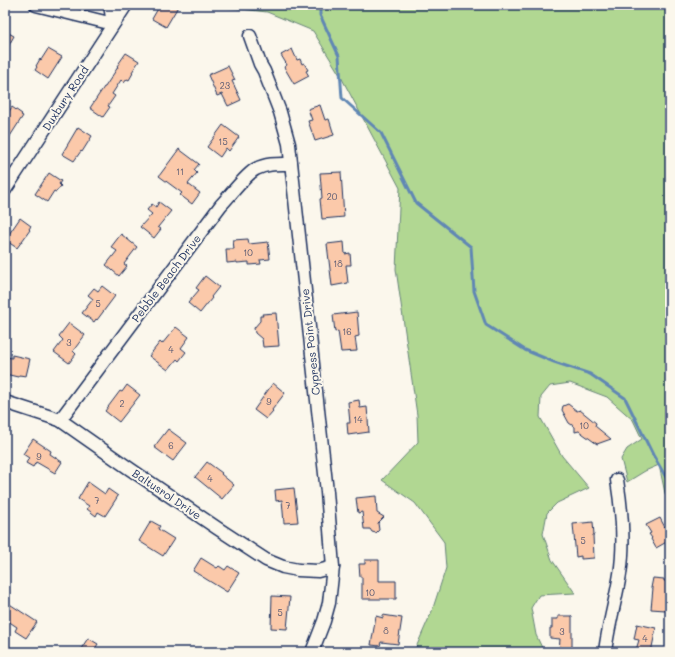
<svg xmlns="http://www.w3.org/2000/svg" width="675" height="657" viewBox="0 0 675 657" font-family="Mali,sans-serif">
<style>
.green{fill:#b1d792;stroke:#668378}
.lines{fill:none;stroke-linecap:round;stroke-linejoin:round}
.stream{stroke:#6187b4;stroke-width:3}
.building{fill:#fbc9aa;stroke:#1b2f5e}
.minor-casing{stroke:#1b2f5e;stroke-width:15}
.minor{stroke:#fbf7ec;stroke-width:12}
.labels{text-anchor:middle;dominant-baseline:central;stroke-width:4;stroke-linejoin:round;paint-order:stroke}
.number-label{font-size:9px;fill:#535671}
.street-label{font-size:11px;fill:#1b2f5e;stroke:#fbf7ec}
</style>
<rect width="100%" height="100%" fill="#fbf7ec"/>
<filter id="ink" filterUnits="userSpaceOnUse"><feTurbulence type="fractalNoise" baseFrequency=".025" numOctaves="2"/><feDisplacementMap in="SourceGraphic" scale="8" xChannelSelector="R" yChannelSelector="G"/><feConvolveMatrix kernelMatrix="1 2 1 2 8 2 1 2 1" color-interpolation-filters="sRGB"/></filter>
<g filter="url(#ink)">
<path class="green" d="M215,5H670V505L665,493L659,465L645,471L627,482L621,459L627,449L642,439L633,420L607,397L570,383L550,386L541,397L540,417L562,456L589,488L557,503L547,513L543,534L552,560L575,593L539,595L531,608L536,635L544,652H414L432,611L446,568L444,542L415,503L382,480L418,442L417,415L396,269L400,188L340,75L313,31L267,12L215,6Z"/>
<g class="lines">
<path class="stream" d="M320,5V15L339,56L342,98L381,133L416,203L471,247L474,291L486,325L525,350L554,362L590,374L625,398L653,455L670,484"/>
</g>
<g class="building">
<path d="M160,5H179L166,27L152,19Z"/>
<path d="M5,31L14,36L5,52Z"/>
<path d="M48,49L62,57L48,79L35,70L37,67L36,66L40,59L41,60Z"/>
<path d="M292,49L297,60L300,59L302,64L304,63L308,70L306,71L309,76L294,84L284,67L287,65L281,55Z"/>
<path d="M126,53L139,61L132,72L133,73L129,80L127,79L124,83L121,80L112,94L115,96L108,106L110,107L103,117L90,108L104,87H105L118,67L117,66Z"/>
<path d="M228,66L235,80L232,81L241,100L228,106L222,94L217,96L208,75Z"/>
<path d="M320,105L325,120L329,119L334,135L315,141L308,121L312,120L308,109Z"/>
<path d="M12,107L22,114L21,115L23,116L5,144V117Z"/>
<path d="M223,125L239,137L229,151L226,148L220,157L207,147Z"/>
<path d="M78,127L92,136L82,152L81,151L74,161L62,154Z"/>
<path d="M179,149L199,164L194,170L197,173L188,184L200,193L192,204L180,195L182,193L159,176Z"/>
<path d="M341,172L344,217L322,219L320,199L322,198L320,173Z"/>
<path d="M49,173L61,181L59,184L61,186L56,192L54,191L47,202L35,194Z"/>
<path d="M159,202L171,211L158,227L161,229L154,238L140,227L152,214L147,210L152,204L156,207Z"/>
<path d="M20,218L31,226L29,229L30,230L17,248L5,240Z"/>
<path d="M121,234L137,247L124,264L127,266L119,276L106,265L117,251L111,247Z"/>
<path d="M248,239L249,244L268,242L270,259L260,260L261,264L249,265V262L237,263V262L227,263L226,249H234L233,240Z"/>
<path d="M344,242L345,254L350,253L351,265H346L348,283L332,286L327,244Z"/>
<path d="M205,276L219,287L211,297L212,298L200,313L188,303L199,290L196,288Z"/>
<path d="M102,286L115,296L97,320L96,319L94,322L82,313L93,299L88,295L94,288L98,291Z"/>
<path d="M357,312L359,336L355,337L357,351L341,352L338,331L335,332L333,315Z"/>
<path d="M276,313L279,346L263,347L262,339L255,333L254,328L260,321V316H263L262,314Z"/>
<path d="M69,323L85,335L73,351L76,354L69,363L54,352L63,340L59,336Z"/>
<path d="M176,327L189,337L181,348L186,352L179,361L177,359L168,370L149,356L160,342L162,344Z"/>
<path d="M12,355L30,359L26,376L19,375L18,377L5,374V357L12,358Z"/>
<path d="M273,383L285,393L272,410L273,411L266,419L254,410Z"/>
<path d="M127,385L140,395L119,422L105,411L120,391L122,392Z"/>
<path d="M359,400L360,408L367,407L369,432L348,435L347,423H350L348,402Z"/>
<path d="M568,404L577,411L580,410L596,423L595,426L611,439L597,444L579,431L575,432V427L569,423L562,410L563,406Z"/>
<path d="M168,429L187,443L173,461L154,447Z"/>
<path d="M33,439L51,451L50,454L62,462L55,473L36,462L33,467L26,463L29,458L23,454Z"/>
<path d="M207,462L222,473L221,474L234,485L222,499L195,477Z"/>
<path d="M88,482L105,494L108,489L118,496L105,516L98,512L96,516L87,509L89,506L78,499Z"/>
<path d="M294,488L298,522L284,523L282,500L276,501L275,490Z"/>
<path d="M376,496L377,513L384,517L378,523L379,530L376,533L372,532L370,529H364L362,512L358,513L356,498Z"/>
<path d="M660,518L670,537V540L656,548L651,539L652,538L649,534L651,533L646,525Z"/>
<path d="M151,521L160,526L158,529L174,539L163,556L139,541Z"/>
<path d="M593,522L594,535H593L594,558L581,559V556L576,557L573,524Z"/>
<path d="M201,558L217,568L219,566L225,570L228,566L239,573L227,592L193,571Z"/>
<path d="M365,560H379V581H396V599H362V577H360L359,564H365Z"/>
<path d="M653,578L664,579V581H668V583L670,584V605H666L665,610L651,609L653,588H651Z"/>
<path d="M272,596L290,597L287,629L271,628Z"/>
<path d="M5,601L37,622L26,638L15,631L17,627L5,619Z"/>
<path d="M383,615L402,618L398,644L381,642L380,646L371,645L376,616L383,618Z"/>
<path d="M558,616H572V652H559L560,639L550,638V628H552V619H558Z"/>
<path d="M637,624L656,628L651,652H645L636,650L639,640L634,639Z"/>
<path d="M88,638L98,644L93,652H79Z"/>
</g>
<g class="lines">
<defs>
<g id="minor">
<path d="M36,5L113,24L110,5"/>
<path d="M250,36L260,64L264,71L280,112L289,144L327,492L333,567L329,603L324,621L312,652"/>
<path d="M5,190L126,5"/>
<path d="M5,402L60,420L130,469L217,528L266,560L283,567L298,570L318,571L333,567"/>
<path d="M60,420L221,205C230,196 246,174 256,169C267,163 279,164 291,164"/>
<path d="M605,652C608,626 616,600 620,574C625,543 622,511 617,480"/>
</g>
</defs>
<use href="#minor" class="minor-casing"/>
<use href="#minor" class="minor"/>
</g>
</g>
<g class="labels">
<g class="number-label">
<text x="225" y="85">23</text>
<text x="223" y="141">15</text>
<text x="180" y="171">11</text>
<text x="332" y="196">20</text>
<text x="248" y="252">10</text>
<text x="338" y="263">18</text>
<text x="98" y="303">5</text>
<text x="347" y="331">16</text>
<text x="69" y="342">3</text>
<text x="171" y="349">4</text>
<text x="269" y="401">9</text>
<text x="122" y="403">2</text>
<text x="358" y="419">14</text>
<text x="584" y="425">10</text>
<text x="171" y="445">6</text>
<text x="39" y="456">9</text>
<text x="210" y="478">4</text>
<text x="97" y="500">7</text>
<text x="288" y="505">7</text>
<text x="583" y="540">5</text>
<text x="370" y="592">10</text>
<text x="280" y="612">5</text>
<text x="386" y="630">8</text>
<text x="562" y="631">3</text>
<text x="645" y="638">4</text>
</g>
<g class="street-label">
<text transform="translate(65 98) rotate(-57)">Duxbury Road</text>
<text transform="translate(166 278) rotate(-53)">Pebble Beach Drive</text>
<text transform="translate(310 342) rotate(-96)">Cypress Point Drive</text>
<text transform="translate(167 494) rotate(34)">Baltusrol Drive</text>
</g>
</g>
<rect width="675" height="657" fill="none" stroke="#fbf7ec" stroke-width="20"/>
<rect x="10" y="10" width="655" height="637" fill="none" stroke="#1b2f5e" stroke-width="1.5" filter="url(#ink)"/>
</svg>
